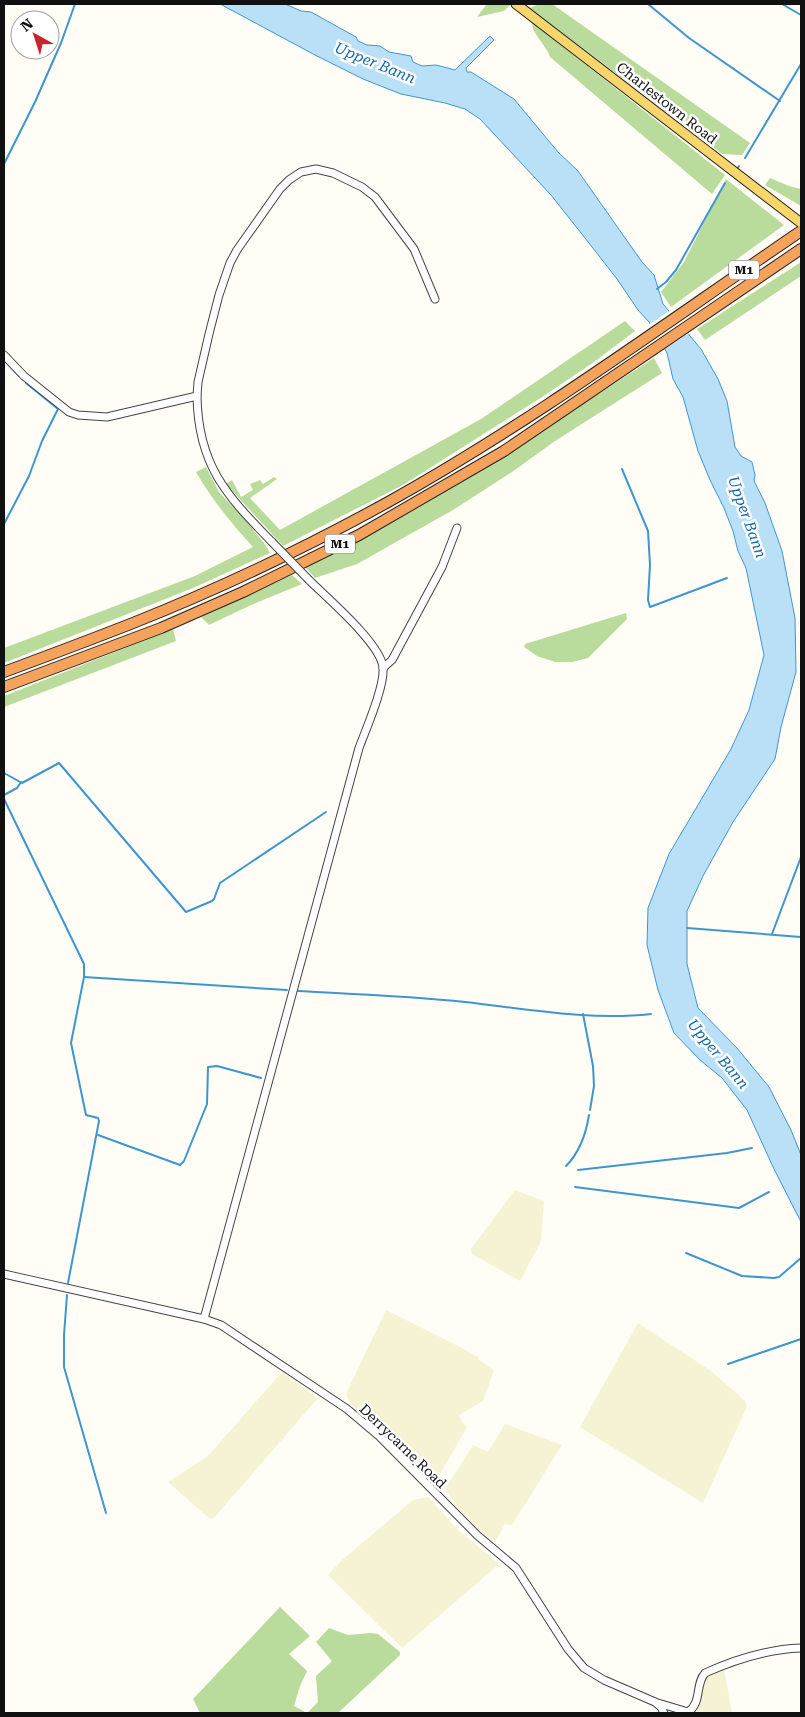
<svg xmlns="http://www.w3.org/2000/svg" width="805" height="1717" viewBox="0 0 805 1717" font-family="'Roboto Serif',serif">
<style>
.farmland{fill:#f6f3d4}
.forest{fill:#b9dc9c}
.water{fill:#b9e0f7;stroke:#3f96cf}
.pier{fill:#fffdf5}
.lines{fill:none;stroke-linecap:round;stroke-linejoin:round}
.stream{stroke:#3f96cf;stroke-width:2}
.minor-casing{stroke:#444;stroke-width:9}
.major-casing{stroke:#222;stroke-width:11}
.highway-casing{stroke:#222;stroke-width:12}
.minor{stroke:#fff;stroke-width:7}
.major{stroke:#f9d66b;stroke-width:9}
.highway{stroke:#f5a25d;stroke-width:10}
.minor-bridge-casing{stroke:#444;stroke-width:9;stroke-linecap:butt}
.minor-bridge{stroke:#fff;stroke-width:7}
.labels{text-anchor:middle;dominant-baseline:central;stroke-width:5;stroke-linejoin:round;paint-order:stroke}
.shield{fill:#fff;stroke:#585858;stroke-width:1}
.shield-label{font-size:12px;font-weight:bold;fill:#111}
.street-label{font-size:14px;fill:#111;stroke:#fff}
.water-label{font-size:15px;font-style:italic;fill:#1768a6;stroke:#fff}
</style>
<rect width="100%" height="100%" fill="#fffdf5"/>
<g class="farmland">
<path d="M515,1190L544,1201L541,1241L520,1281L472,1254L471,1249Z"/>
<path d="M386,1310L462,1348L478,1357L479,1360L494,1370L483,1401L459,1415L462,1422L467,1427L435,1483L431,1482L350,1403L346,1394Z"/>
<path d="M638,1323L711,1371L745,1401L747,1406L744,1413L703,1503L580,1427Z"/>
<path d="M282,1372L318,1398L214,1518L210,1519L168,1482L208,1456Z"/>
<path d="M505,1424L562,1445L512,1525L505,1524L495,1542L477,1528L459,1509L445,1489L473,1445L488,1452Z"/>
<path d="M428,1497L458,1530L499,1564L402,1648L328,1575L341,1561L413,1500Z"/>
<path d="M724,1669L732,1713H696L704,1679L712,1673Z"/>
</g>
<g class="forest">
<path d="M487,4H508L510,5L504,11L477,17Z"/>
<path d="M539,4H552L750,143L742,155L722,154L530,8Z"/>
<path d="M532,22L725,175L712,194L550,57C546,44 532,35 532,22Z"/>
<path d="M770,178L789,186L801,189V206L765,185Z"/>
<path d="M726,179L784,225L671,307L661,292L684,262Z"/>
<path d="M801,262V276L705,340L697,329Z"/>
<path d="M625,321L635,331L594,362L542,397L403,485L283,546L226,484L232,480L241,497L253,490L250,484L260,480L263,484L274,477L277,479L250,498L280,530L481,419Z"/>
<path d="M654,358L662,373L555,441L512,472L453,510L357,564L315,578L305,567L394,521L476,473Z"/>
<path d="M206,467L219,492L242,516L264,543L270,553L193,588L4,663V648L195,576L253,547C232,524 212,500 196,472Z"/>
<path d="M292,575L302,584L251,605L209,625L201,617Z"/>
<path d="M626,613L627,619L588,658L572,662H555L537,656L524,647L525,644Z"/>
<path d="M173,629L176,641L4,707V696Z"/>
<path d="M280,1607L310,1636L289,1654L307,1671L300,1686L294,1706L307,1713L318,1702L316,1676L332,1661L316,1642L329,1628L348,1635L371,1633L378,1634L400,1652V1655L338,1713H200L193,1699Z"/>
</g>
<path class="water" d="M220,4H285L301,11L311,12L356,37L358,41L367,45L380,46L389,52L411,56L413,62L422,66L436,65L455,70L490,36L494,40L466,68L467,72H471L514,99L558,152L578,171L642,262L654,275L663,304L701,349L718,379L727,401L735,447L741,456L752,462L755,475L754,481L765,503L782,551L795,618L796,672L781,727L775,759L733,822L703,876L687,911V964L698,1008L737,1048L769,1087L791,1130L801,1155V1222L774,1169L747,1110L722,1078L700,1060L674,1033L658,990L647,945L648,908L669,854L731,749L749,710L764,655L746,568L738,551L733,531L724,508L710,480L698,451L683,397L673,379L667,353L649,322L638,310L617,279L585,238L551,195L480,119L465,109L445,103L401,94L363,79L315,55Z"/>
<path class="pier" d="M671,310L691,332L663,350L648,325Z"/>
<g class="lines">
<g class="stream">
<path d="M648,4L689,38L780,101"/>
<path d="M782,4L801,15"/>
<path d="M745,158L801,64"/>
<path d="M4,164L35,102L61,43L75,4"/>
<path d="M738,168L739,166"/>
<path d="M657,289L666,282L676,270L725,183"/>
<path d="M4,360L19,376"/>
<path d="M622,469L648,531L650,565L648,600L650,607L727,578"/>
<path d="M4,524L29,476L42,441L58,409L26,383"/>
<path d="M4,773L22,783L59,763L186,912L212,901L214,899L220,883L326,812"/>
<path d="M4,795L17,788L21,782"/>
<path d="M4,799L84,964V977L71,1043L86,1115L98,1118L99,1121L68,1283"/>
<path d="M687,928L801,937"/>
<path d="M772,934L801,857"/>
<path d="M84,977L287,990"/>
<path d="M298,991C354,994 410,996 465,1002C527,1009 590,1021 651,1014"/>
<path d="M583,1014L593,1066L594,1086L590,1110"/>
<path d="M98,1135L180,1165L184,1161L207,1104L208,1067L217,1066L261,1078"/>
<path d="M566,1166C580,1152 586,1134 589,1115"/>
<path d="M578,1170L727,1153L752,1148"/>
<path d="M575,1187L739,1208L769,1192"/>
<path d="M686,1253L742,1276L774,1278L779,1277L801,1258"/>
<path d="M67,1295L64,1335V1367L106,1513"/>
<path d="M728,1364L801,1339"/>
</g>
<defs>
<g id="minor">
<path d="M4,355L24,376L69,412L78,415L107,417L197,396C198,465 226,495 272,542"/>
<path d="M197,396L198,382L209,334L219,295L230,263L237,250L280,189L289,180L301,172L316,169L333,173L362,187L375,197L414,249L435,299"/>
<path d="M383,668L392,660L442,567L457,528"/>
<path d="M4,1274L204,1319L221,1325L347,1409L379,1436L477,1535L516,1568L568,1649L584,1668L604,1680L655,1702L661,1707L664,1713"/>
<path d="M204,1319L359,748C366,729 385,686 383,667C380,643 328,599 309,580"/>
<path d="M658,1703L688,1712C702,1703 695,1684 705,1673C734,1660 770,1649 801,1648"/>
</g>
<path id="major" d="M516,4L801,223"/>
<g id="highway">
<path d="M4,672C47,656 90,640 133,623C221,588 307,547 390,501C532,422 667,322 801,231"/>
<path d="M4,687L161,628L243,592L359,535L504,451L801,249"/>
</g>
</defs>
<use href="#minor" class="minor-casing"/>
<use href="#major" class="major-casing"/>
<use href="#highway" class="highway-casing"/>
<use href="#minor" class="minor"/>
<use href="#major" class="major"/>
<use href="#highway" class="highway"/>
<defs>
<path id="minor-bridge" d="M272,542L309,580"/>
</defs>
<use href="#minor-bridge" class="minor-bridge-casing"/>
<use href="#minor-bridge" class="minor-bridge"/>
</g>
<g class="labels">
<g class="shield">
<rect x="729" y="260.5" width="30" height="19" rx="4"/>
<rect x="325" y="534.5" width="30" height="19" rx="4"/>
</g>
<g class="shield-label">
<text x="744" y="270">M1</text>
<text x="340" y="544">M1</text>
</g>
<g class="street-label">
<text transform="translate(667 103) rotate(38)">Charlestown Road</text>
<text transform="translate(403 1446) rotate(44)">Derrycarne Road</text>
</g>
<g class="water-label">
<text transform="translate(375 63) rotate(22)">Upper Bann</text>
<text transform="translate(747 517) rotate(70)">Upper Bann</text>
<text transform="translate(718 1054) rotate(50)">Upper Bann</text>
</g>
</g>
<rect width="805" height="1717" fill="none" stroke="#111111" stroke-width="10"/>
<g transform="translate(35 35) rotate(321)"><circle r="24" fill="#ffffff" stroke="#a0a0a0"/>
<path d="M0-4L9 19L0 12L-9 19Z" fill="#c4262e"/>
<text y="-8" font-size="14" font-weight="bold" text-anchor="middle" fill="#111111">N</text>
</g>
</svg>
